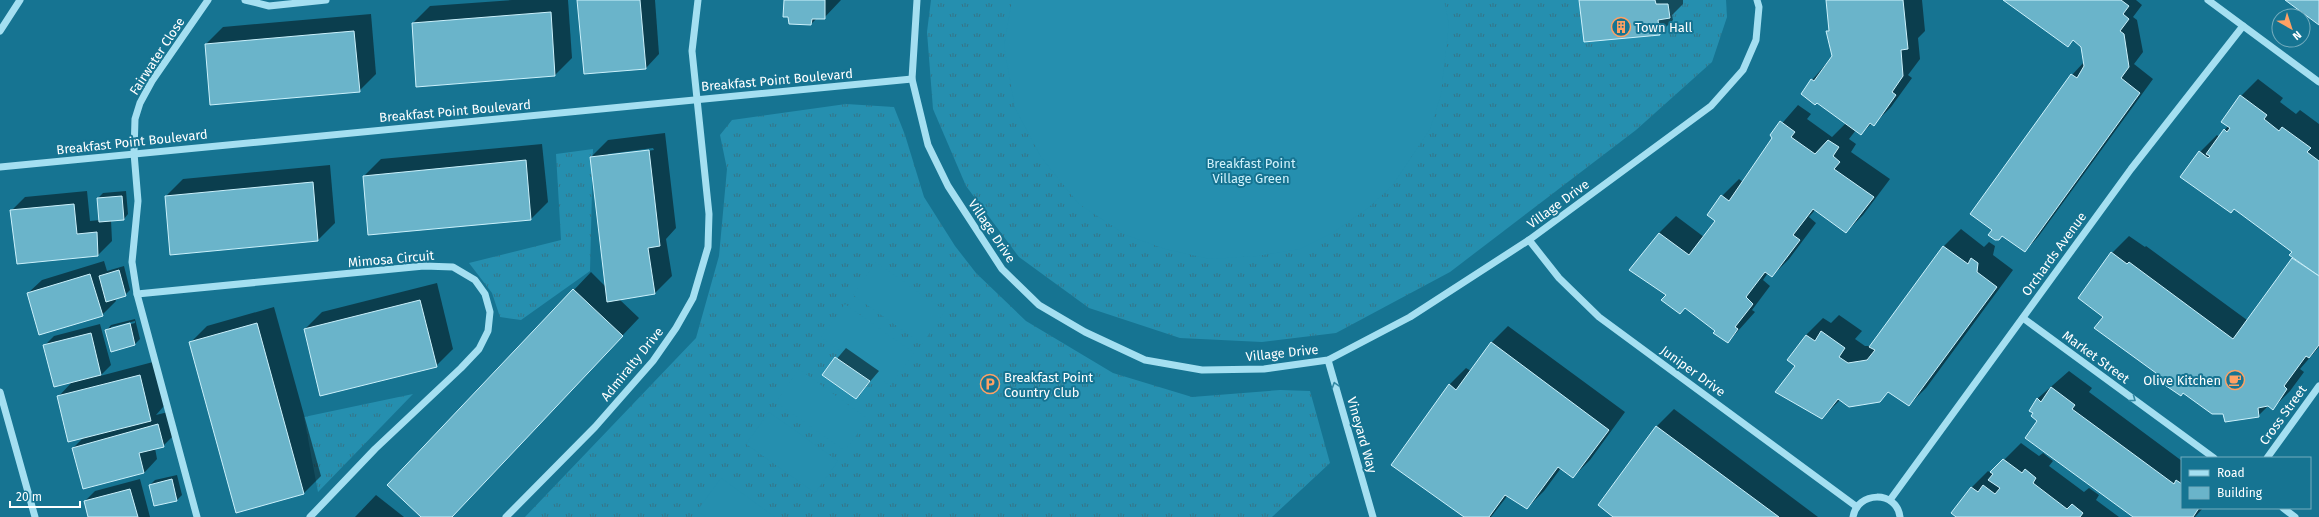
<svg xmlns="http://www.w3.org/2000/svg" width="2319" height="517" viewBox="0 0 2319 517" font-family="'Fira Sans',sans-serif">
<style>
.grass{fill:url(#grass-tufts)}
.garden{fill:#258faf}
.shadow{fill:#0007;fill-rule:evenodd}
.building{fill:#6ab4ca;stroke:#cbf1fc}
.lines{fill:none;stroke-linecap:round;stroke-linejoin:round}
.minor{stroke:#a4dff1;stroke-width:7}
.oneway{stroke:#3289a5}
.labels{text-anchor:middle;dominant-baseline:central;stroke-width:4;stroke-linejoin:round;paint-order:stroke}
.poi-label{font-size:13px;fill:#fff;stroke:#167492;text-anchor:start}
.street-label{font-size:13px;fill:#fff;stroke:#167492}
.park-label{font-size:13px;fill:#d0f2fc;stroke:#167492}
</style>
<defs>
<pattern id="grass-tufts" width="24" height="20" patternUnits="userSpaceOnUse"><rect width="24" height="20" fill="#258faf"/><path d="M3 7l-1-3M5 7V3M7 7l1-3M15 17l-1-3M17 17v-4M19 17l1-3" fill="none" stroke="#357487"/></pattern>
</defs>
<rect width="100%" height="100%" fill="#167492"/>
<g class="grass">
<path d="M931,0H1726L1727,17L1712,62L1636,130L1450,272L1336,333L1262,342L1180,338L1089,308L1019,257L966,186L933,109L927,32Z"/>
<path d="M846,104L894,107L905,135L924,197L955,246L976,273L1026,321L1113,373L1192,397L1280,390L1310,391L1330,463L1272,517H525L696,338L719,256L727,169L720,135L732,120Z"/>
<path d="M593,149L590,271L521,320L500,317L492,293L469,263L561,240L556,154Z"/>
<path d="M413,394L318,492L304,417Z"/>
</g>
<g class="garden">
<path d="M1012,0H1444L1449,24L1441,94L1430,129L1392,186L1368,208L1334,232L1300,249L1257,256L1210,259L1165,249L1126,235L1079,204L1041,157L1015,108L1004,46Z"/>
<path d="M876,262L945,311L922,344L853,295Z"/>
<path d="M845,304L914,353L890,386L821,337Z"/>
<path d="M799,369L868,419L845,451L776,402Z"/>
<path d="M769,412L838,461L815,493L746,444Z"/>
<path d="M721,478L775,517H706L697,511Z"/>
</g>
<g class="shadow">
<path d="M512,0H568L572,58L555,75L417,85L413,23L430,6Z"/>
<path d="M578,0H655L659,54L646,68Z"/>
<path d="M785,0H841L824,18H817L811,24Z"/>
<path d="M1580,0H1683V4L1672,15L1673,20L1659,34Z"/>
<path d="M1827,0H1922L1925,31L1918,38L1920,59L1908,75L1912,78L1891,107L1874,124L1872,123L1861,134L1856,130L1849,139L1856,144L1851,152L1890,179L1863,215L1846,232L1815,210L1809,217L1816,223L1789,259L1772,276L1768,273L1763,280L1770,286L1752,310L1755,312L1728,342L1716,330L1667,295L1659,233L1676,216L1704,237L1716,220L1722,196L1739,179L1743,182L1774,138L1772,135L1798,105L1811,114L1807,119L1832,137L1846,123L1812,80L1833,56L1827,32L1830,29Z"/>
<path d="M2005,0H2136L2142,5L2133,17L2137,20L2143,52L2134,64L2153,79L2038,237L2025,251L2072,75L2084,62L2082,46L2074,39L2068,45Z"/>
<path d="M371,14L376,74L359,91L206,44L223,27Z"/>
<path d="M2258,79L2283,98L2280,102L2296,114L2300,110L2319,124V347L2300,369L2304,372L2290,391L2273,408L2269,405L2258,416L2224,413L2158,373L2112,253L2129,236L2145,247L2146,246L2247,320L2294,257L2293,252L2200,152L2217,135L2219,137L2228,126L2241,96Z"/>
<path d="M665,133L676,228L666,239L672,276L655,293L619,299L639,318L451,517H422L389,485L591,272L606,287L591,157L608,140ZM653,148L654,150L608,156V154Z"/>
<path d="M542,144L548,202L531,219L364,176L381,159Z"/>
<path d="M330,165L335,223L318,240L171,254L166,196L183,179Z"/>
<path d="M87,191L90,221L100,220L98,198L103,193L126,191L128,214L124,219L111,220L112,241L98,255L18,263L11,211L25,197Z"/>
<path d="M1961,229L1984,247L1989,242L1995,246L1993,255L2013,270L1926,388L1909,405L1889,391L1879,401L1840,400L1822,418L1797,366L1788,360L1806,335L1823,318L1831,323L1839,315L1862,331L1855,339L1865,346H1871L1944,246Z"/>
<path d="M104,261L107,271L124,266L130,290L125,295L115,298L116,301L102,315L28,293L42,280Z"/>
<path d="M437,283L453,349L436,366L305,329L322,312Z"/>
<path d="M274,307L321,476L304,493L190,343L207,326Z"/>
<path d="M135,319L140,339L135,344L112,351L107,330L111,325ZM135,321V323L111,329V327Z"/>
<path d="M100,324L111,365L100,376L153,362L164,406L156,415L172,411L177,432L163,446L155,448L157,459L144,473L73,448L84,437L58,397L73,381L44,346L54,336Z"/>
<path d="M1508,326L1625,412L1590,460L1573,477L1561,468L1544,491L1527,508L1508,495L1491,517H1465L1449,385L1466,368L1471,371L1491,343Z"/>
<path d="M846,348L879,371L856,398L824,374Z"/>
<path d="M2069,371L2092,388L2089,392L2182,461V508H2203L2195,517H2134L2039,421L2034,413L2037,399Z"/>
<path d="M1674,409L1818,517H1615L1599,505L1657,426Z"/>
<path d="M2021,443L2039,456L2043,453L2053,461L2049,466L2084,492L2089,488L2099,495L2096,500L2119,517H1958L1971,488L1988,471L1991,473Z"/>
<path d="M177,475L182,495L177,500L155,505L150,485L155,480Z"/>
<path d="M140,479L150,517H89L85,501L95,491Z"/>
<path d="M376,495L404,517H355Z"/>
</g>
<g class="building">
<path d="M577,0H640L646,69L584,74Z"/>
<path d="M784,0H825V19H812L811,25L789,24L788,17H783Z"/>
<path d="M1579,0H1655L1656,4H1668L1670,18L1658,20L1660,35L1584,42Z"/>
<path d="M1826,0H1903L1908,49L1901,50L1903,76L1892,92L1896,95L1874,126L1870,123L1861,135L1817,103L1815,105L1801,94L1811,79L1814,81L1832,56L1826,31H1829Z"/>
<path d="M2003,0H2121L2129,6L2123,14L2129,19L2120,31L2124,34L2129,67L2121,78L2140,93L2025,252L2002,236L1999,240H1995L1988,235L1992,230L1970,214L2071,74L2077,78L2084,66L2081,47L2073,40L2068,47Z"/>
<path d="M2285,0H2319V25Z"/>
<path d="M551,12L555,76L416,87L412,23Z"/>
<path d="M354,31L360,92L210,105L205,44Z"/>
<path d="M2240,95L2267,115L2264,119L2279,131L2282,127L2311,148L2307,152L2319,161V276L2289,255L2292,252L2234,209L2231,213L2180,177L2199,151L2208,158L2210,156L2206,154L2224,129L2227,132L2230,128L2221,122Z"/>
<path d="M1780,121L1795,132L1791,137L1815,154L1828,140L1839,147L1833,156L1840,162L1834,169L1874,197L1846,233L1813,209L1793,235L1800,240L1772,277L1765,272L1746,297L1753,304L1735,327L1738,329L1728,343L1713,333L1715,331L1685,308L1680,314L1661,300L1666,295L1629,270L1659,233L1689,255L1715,221L1707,215L1721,195L1729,201L1772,138L1770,135Z"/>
<path d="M649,150L660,246L648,248L655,294L607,302L590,157Z"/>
<path d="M526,160L531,220L368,235L363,176Z"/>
<path d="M313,182L318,241L170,255L165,196Z"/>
<path d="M122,196L124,220L99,222L97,198Z"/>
<path d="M74,204L77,234L97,232L98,256L17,264L10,210Z"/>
<path d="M1943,246L1968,264L1971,258L1978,263L1977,272L1997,287L1909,406L1888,392L1880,402L1849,407L1838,399L1822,419L1775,392L1795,366L1787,360L1806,335L1815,341L1821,331L1845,348L1839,357L1848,363L1867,360L1875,350L1869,347Z"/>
<path d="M2111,252L2127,264L2129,262L2233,339L2292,258L2319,276V345L2309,358L2306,356L2284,386L2287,389L2273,410L2268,406L2258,408L2259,417L2225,422L2223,414H2212L2183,393L2181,396L2153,377L2156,373L2094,328L2103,317L2078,298Z"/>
<path d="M119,270L126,296L106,302L99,276Z"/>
<path d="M90,274L103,316L39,335L27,293Z"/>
<path d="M573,289L623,336L452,517H421L387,485Z"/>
<path d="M420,300L437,367L320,396L304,329Z"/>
<path d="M130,323L135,345L111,352L105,330Z"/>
<path d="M257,323L304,494L236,513L189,342Z"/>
<path d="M91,333L101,375L54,387L43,345Z"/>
<path d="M1491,342L1609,430L1573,478L1558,467L1527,509L1505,495L1489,517H1464L1391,465L1449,384L1456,390Z"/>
<path d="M835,357L870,381L856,399L822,375Z"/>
<path d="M140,375L151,421L68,442L57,396Z"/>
<path d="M2051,387L2075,405L2072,409L2174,484L2176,480L2182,484V508H2199L2193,517H2133L2025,438L2037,421L2031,416L2033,413L2029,411L2037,398L2041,402Z"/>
<path d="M158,424L164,447L139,453L144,473L83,489L72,448Z"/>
<path d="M1656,426L1779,517H1613L1598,505Z"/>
<path d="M2003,459L2022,473L2025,469L2036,478L2033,483L2067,509L2072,504L2083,513L2080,517H1956L1951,513L1971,487L1978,492L1983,485L1995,494L2000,488L1988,480L1993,474L1990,472Z"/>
<path d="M172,479L177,501L154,506L149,485Z"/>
<path d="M130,489L138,517H88L84,501Z"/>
</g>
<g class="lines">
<g class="minor">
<path d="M245,0L269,6L326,0"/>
<path d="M917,0L912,79L928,145L948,186L1002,269L1039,305L1085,332L1145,360L1202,370L1264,369L1328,360L1410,317L1529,240L1711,106L1743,70L1756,40L1759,7L1757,0"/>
<path d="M2208,0L2319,82"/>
<path d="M0,31L20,0"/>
<path d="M0,167L912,79"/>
<path d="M1529,240L1559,278L1599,317L1857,507"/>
<path d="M137,294L424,266L453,267L475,280L485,294L490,312L488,331L479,349L461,368L375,449L310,517"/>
<path d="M2023,318L2214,458"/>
<path d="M1328,360L1373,517"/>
<path d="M0,392L35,517"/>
<path d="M2267,458L2319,386"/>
<path d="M1890,500L2131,169L2243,26"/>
<path d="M2283,508L2295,517"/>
<path d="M197,517L137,294L132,262L138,201L134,153L135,119L140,103L152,81L208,0"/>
<path d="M506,517L595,427L653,361L676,328L693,298L708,247L709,214L692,51L698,0"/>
<path d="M1853,517C1857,491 1897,490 1900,517"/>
</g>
</g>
<defs><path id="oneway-chevron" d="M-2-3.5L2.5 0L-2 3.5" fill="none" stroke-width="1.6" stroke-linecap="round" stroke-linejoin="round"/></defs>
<g class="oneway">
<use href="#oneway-chevron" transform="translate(1335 385) rotate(-107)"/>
<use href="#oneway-chevron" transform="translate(2133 399) rotate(36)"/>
</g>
<defs>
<symbol id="building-ring" viewBox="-11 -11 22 22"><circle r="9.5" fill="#167492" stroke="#ffa164" stroke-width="1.5"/><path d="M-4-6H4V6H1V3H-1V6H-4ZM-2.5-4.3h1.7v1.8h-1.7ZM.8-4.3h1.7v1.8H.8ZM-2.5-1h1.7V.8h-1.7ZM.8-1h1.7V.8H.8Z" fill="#ffa164"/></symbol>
<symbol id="cafe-ring" viewBox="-11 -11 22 22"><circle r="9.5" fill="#167492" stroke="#ffa164" stroke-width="1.5"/><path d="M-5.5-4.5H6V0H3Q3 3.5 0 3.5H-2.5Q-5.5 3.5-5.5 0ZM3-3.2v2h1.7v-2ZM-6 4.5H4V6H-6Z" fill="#ffa164"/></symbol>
<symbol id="parking-ring" viewBox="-11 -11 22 22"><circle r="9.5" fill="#167492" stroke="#ffa164" stroke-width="1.5"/><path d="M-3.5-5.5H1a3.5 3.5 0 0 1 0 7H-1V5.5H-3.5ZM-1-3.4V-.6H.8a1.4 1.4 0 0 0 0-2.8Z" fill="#ffa164"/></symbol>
</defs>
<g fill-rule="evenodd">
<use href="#building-ring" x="1610" y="16" width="22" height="22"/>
<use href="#cafe-ring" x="2224" y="369" width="22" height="22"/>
<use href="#parking-ring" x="979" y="373" width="22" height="22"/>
</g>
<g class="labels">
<g class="poi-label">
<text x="1635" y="27">Town Hall</text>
<text x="1004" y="377">Breakfast Point<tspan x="1004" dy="15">Country Club</tspan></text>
<text x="2221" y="380" text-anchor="end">Olive Kitchen</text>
</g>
<g class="street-label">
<text transform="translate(157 56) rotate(-57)">Fairwater Close</text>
<text transform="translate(777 80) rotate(-5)">Breakfast Point Boulevard</text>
<text transform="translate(455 111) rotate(-5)">Breakfast Point Boulevard</text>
<text transform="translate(132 142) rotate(-6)">Breakfast Point Boulevard</text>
<text transform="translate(1558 204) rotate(-36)">Village Drive</text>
<text transform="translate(992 231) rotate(56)">Village Drive</text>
<text transform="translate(2054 254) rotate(-54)">Orchards Avenue</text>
<text transform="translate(391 259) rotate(-5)">Mimosa Circuit</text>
<text transform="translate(1282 353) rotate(-6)">Village Drive</text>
<text transform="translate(2096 357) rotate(36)">Market Street</text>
<text transform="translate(632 364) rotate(-51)">Admiralty Drive</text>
<text transform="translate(1693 371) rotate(36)">Juniper Drive</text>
<text transform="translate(2283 415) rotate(-54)">Cross Street</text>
<text transform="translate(1362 435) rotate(74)">Vineyard Way</text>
</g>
<g class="park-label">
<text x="1251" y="163">Breakfast Point<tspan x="1251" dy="15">Village Green</tspan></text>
</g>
</g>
<rect x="2181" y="457" width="130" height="52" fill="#167492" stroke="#73acbe"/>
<rect x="2189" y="470" width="20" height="6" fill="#a4dff1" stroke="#73acbe"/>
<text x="2217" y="477" font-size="12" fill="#ffffff">Road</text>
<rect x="2189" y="487" width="20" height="12" fill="#6ab4ca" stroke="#73acbe"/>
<text x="2217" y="497" font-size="12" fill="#ffffff">Building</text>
<g transform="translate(2291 28) rotate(141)"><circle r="19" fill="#167492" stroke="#73acbe"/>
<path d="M0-3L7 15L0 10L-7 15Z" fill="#ffa164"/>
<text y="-6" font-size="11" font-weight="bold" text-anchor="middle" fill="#ffffff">N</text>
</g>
<path d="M10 501v6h70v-6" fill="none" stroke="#ffffff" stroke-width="2"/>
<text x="16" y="501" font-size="12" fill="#ffffff" stroke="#167492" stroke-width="3" paint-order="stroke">20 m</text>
</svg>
